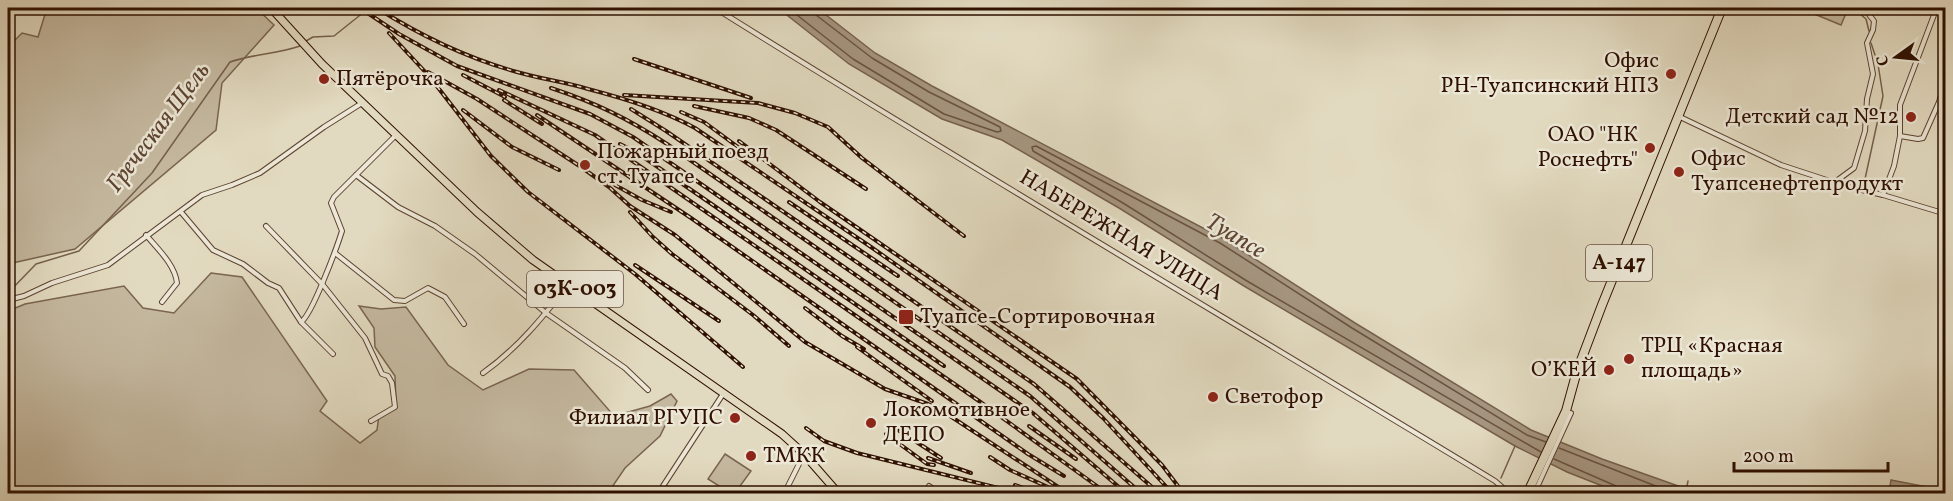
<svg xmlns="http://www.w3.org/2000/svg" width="1953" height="501" viewBox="0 0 1953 501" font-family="Vollkorn,serif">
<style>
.green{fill:#c4b89f;stroke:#7a6450;stroke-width:1.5}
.water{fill:#a5957f;stroke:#76604c;stroke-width:1.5}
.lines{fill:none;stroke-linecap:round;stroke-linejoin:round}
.shore{stroke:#6a5240;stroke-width:1.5}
.stream{stroke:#76604c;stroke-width:1.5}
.street-casing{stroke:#5c4230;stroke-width:6}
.primary-casing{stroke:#2f1000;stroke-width:9}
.highway-casing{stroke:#2f1000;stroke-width:10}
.street{stroke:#ece7d6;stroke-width:4}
.primary{stroke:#e2dac0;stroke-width:7}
.highway{stroke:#e2dac0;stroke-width:8}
.rail-casing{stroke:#2f1000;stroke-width:4}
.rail{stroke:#ece7d6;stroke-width:1.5;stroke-dasharray:4.5;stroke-linecap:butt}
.poi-dot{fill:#8f2418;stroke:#ece7d6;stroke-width:2}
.labels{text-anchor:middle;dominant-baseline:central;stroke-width:5;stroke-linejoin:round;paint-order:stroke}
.shield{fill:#ece7d6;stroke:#685040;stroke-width:1.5}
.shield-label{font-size:21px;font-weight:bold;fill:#2f1000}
.poi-label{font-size:22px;fill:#2f1000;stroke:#ece7d6;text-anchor:start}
.street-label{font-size:22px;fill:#2f1000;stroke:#ece7d6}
.water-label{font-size:24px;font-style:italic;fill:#5e4533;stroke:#ece7d6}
</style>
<rect width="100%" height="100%" fill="#e2dac0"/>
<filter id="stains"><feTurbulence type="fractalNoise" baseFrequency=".00333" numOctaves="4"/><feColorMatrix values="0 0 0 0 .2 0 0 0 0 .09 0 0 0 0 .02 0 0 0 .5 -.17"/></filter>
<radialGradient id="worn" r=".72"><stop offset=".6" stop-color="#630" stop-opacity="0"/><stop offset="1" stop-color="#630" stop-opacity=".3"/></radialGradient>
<g class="green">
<path d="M47,8H256L274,25L222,83L216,130L75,249L8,264V47L22,33L38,37Z"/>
<path d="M1808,8H1839L1847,11L1841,25L1807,11Z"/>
<path d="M211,273L242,277L327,401L320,411L360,443L377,430L379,415L396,405L395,376L375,347L374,328L359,306L381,309L406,307L448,365L483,390L529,369L574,370L614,416L650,406L671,394L677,401L660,436L625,468L608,493L8,494V311L25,304L124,286L143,308L174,313Z"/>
<path d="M725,454L751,471L735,493H730L708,479Z"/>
</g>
<g class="water">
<path d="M778,8H817L875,53L932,86L1222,238L1355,323L1531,430L1602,459L1698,493H1620L1567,472L1515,446L1244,286L1119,208L1002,140L942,119L849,64Z"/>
<path d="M1891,480L1943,490L1942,493H1889Z"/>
</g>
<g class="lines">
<g class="shore">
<path d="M788,8L853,59L944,114L997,132L1001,131L1000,127L929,92L872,58L816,15L814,8"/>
<path d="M1559,448L1676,494"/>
<path d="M1541,452L1247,281L1123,203L1033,151L1032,147L1036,146L1220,243L1352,328L1527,435L1546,442"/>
<path d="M1554,459L1616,486L1619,494"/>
</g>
<g class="stream">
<path d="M1853,8L1866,19L1869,31"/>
<path d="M306,41L313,37L334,36L369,8"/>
<path d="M1865,179L1883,96L1878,64L1871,43"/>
<path d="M8,293L36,264L79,251L152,173L230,62C253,54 277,54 300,46"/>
<path d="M1501,478L1515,446"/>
<path d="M1686,491L1688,481"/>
</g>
<defs>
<g id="street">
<path d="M715,8C972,169 1235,323 1495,481L1510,494"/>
<path d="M1678,116L1781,165L1845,186L1883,195L1946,214"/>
<path d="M1900,136L1918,139L1923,138L1939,102L1946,77"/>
<path d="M356,175L398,207L435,226L475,254L546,313L625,368L648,390"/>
<path d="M1835,182L1854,168L1865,131L1867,99L1873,74L1867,43L1873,30L1874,21L1867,12L1861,8"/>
<path d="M1883,195L1894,166L1900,136V105L1934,15L1932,8"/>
<path d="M181,212L213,250L243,264L268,283L279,288L301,322L333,354"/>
<path d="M266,226L323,285L365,338L382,374L388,376L392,383L395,407L371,421"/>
<path d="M146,235C158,249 175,265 177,283L162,302"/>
<path d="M335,253L394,300L405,301L428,288L445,297L464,324"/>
<path d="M8,300L24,296L52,283L108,265L202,195L232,185L260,173L324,127L362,103"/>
<path d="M301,322C312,315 337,247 342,231L331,203L334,197L396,135"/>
<path d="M483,373C517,349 543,317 568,285"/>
<path d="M929,486L940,494"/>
<path d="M674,494L663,486L723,394"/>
<path d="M784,494L804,454"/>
<path d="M1534,494L1571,413"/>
</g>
<path id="primary" d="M271,8L322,64L477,212L533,260L782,434L804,454L839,494"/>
<path id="highway" d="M1527,494L1566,411L1577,371L1602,305L1722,8"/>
</defs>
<use href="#street" class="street-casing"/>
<use href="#primary" class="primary-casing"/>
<use href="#highway" class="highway-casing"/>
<use href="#street" class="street"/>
<use href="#primary" class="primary"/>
<use href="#highway" class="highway"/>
<defs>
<g id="rail">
<path d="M360,8L399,34L457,66L590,114L633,137L1034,414L1127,494"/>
<path d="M377,8C421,36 467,58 517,72C541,79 565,82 588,89C623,98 664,111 695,128L871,247L1070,387L1103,418L1173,494"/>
<path d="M389,33L429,76L491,156L528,192L635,274L743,367"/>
<path d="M634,59L751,98"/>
<path d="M428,72L477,99L581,167L609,187L630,206L675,235L805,342L885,389L928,404L944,412L1069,494"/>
<path d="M463,75L505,97"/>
<path d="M551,88C596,103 627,118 667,144L1030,396L1142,494"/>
<path d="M499,90L595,135L979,401L1108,494"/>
<path d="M624,95L758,103L795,113L828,127L862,158L964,236"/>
<path d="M504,100L542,124"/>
<path d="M694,106L749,118L776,130L866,189"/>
<path d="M631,109L666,131L1034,384L1160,494"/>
<path d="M463,110L512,147L559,170"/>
<path d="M681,112L704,122L742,150"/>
<path d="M537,115L691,218L1028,454L1064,476"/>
<path d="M739,141L820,202L1077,379L1162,465L1184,494"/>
<path d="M620,144L636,152L713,205L944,366"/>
<path d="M615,185L642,200L671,212"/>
<path d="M789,202L898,276"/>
<path d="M630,212L653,237L672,254L753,315L789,346"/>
<path d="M635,265L719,321"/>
<path d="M805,308L842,336L864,349"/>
<path d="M857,347L932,401"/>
<path d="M892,426L941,458"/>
<path d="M1029,426L1076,459"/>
<path d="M806,428L824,441L857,453L1023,494"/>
<path d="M886,434L927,464L934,465"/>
<path d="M990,457L1010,470L1048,487"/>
<path d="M928,458L971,473"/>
<path d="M1015,485L1041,494"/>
</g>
</defs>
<use href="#rail" class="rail-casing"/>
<use href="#rail" class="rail"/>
</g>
<g class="poi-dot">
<circle cx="1671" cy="74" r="6"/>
<circle cx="324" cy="79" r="6"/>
<circle cx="1911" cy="117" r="6"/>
<circle cx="1650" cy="148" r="6"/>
<circle cx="585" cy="165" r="6"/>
<circle cx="1679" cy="172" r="6"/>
<rect x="898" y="309" width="16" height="16" rx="3"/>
<circle cx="1629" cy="359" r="6"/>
<circle cx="1609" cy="370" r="6"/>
<circle cx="1213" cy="397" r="6"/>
<circle cx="735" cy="418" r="6"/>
<circle cx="871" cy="423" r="6"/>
<circle cx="751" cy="456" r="6"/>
</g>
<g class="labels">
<g class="shield">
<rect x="1586" y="245" width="66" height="36" rx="4.5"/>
<rect x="527" y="271" width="96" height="36" rx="4.5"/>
</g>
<g class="shield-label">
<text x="1619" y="263">А-147</text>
<text x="575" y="289">03К-003</text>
</g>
<g class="poi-label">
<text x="1659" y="61" text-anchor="end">Офис<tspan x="1659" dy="25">РН-Туапсинский НПЗ</tspan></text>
<text x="336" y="79">Пятёрочка</text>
<text x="1899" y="117" text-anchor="end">Детский сад №12</text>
<text x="1638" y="135" text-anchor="end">ОАО "НК<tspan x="1638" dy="25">Роснефть"</tspan></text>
<text x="597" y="152">Пожарный поезд<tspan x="597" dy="25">ст. Туапсе</tspan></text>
<text x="1691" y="159">Офис<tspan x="1691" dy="25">Туапсенефтепродукт</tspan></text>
<text x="920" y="317">Туапсе-Сортировочная</text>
<text x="1641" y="346">ТРЦ «Красная<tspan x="1641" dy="25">площадь»</tspan></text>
<text x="1597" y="370" text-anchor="end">О’КЕЙ</text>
<text x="1225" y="397">Светофор</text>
<text x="883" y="410">Локомотивное<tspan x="883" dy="25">ДЕПО</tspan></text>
<text x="723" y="418" text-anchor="end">Филиал РГУПС</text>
<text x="763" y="456">ТМКК</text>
</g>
<g class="street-label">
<text transform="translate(1121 236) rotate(31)">НАБЕРЕЖНАЯ УЛИЦА</text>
</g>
<g class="water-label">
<text transform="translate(159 128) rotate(-53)">Греческая Щель</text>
<text transform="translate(1235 237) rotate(31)">Туапсе</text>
</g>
</g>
<rect width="1953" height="501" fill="none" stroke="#e2dac0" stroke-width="30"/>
<rect x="9" y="9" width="1935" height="483" fill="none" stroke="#2f1000" stroke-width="3"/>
<rect x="15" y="15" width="1923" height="471" fill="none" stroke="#2f1000" stroke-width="1.5"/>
<g transform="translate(1896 57) rotate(255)" stroke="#ece7d6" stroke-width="4.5" paint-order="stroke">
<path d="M0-4.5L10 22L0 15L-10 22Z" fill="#2f1000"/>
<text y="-9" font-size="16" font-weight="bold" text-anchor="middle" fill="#2f1000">С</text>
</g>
<path d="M1734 462v9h154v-9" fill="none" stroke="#2f1000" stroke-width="3"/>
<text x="1743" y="462" font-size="18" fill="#2f1000" stroke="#ece7d6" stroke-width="4.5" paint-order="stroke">200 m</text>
<rect width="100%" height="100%" filter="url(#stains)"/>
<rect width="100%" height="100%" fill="url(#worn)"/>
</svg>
